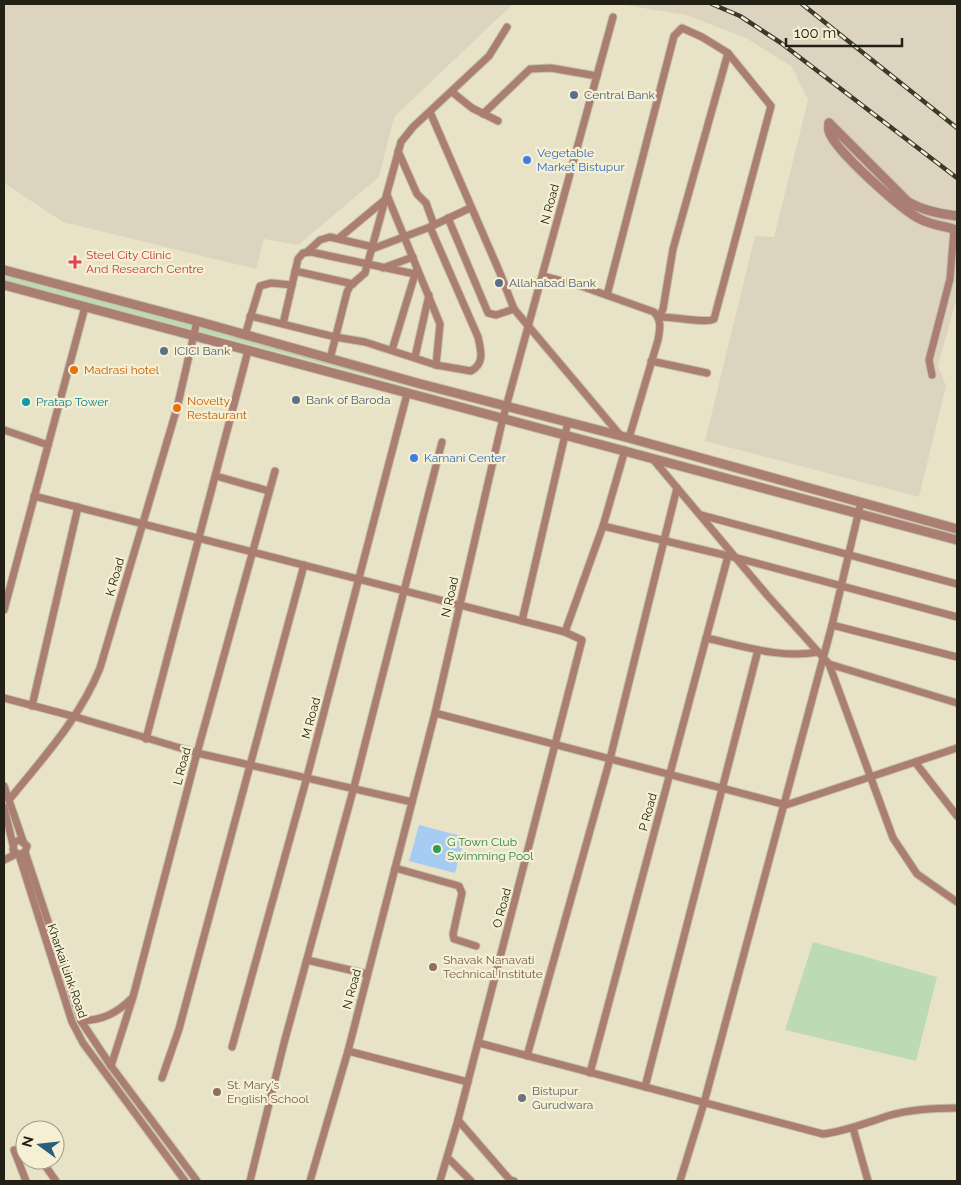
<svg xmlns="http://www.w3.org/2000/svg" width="961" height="1185" viewBox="0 0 961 1185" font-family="Raleway,sans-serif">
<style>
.industrial{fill:#dcd4bf}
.green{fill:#bcdbb4}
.water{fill:#a7ccf3}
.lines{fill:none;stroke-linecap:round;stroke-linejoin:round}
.minor-casing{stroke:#c5c0a7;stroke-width:9}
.tertiary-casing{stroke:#c5c0a7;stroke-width:11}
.minor{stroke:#aa7e73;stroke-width:7}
.tertiary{stroke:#aa7e73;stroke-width:9}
.rail-casing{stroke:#3b382c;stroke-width:4.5}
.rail{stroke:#f5f0d4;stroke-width:2.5;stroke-dasharray:8;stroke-linecap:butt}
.service-dot{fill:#5c6f8a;stroke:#f5f0d4;stroke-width:2}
.shop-dot{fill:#3f7fe0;stroke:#f5f0d4;stroke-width:2}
.health-dot{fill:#e0444e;stroke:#f5f0d4;stroke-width:2}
.food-dot{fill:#e8710a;stroke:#f5f0d4;stroke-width:2}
.culture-dot{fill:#0f9aa8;stroke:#f5f0d4;stroke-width:2}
.leisure-dot{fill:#2e9e5b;stroke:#f5f0d4;stroke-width:2}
.education-dot{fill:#8d6e63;stroke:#f5f0d4;stroke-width:2}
.worship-dot{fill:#6b7280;stroke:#f5f0d4;stroke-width:2}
.labels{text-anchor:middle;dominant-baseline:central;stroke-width:4.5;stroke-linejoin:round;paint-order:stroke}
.service-label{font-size:12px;fill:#4e5e75;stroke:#f5f0d4;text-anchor:start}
.shop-label{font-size:12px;fill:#366cbe;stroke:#f5f0d4;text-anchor:start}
.street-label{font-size:12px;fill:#232016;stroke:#f5f0d4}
.health-label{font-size:12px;fill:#be3a42;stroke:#f5f0d4;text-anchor:start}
.food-label{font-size:12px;fill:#c56008;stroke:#f5f0d4;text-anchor:start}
.culture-label{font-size:12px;fill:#0d838f;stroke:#f5f0d4;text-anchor:start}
.leisure-label{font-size:12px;fill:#27864d;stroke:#f5f0d4;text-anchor:start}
.education-label{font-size:12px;fill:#785e54;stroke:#f5f0d4;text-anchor:start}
.worship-label{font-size:12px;fill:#5b616d;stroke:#f5f0d4;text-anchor:start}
</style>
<rect width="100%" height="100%" fill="#e8e3c7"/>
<g class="industrial">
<path d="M4,4H513L394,117L379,177L298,245L264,239L256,269L63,222L4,183Z"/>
<path d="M618,4H957V297L938,366L946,386L919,497L705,441L755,236L774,237L808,100L792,67L746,38L686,15Z"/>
</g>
<g class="green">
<path d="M4,274L500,406L499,410L4,280Z"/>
<path d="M813,942L937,977L916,1061L785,1030Z"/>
</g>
<path class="water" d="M419,825L465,837L455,873L409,861Z"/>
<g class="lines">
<defs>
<g id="minor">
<path d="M452,92L472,108L498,121"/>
<path d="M430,112L500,273L514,309L620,435"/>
<path d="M483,114L530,69L551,68L597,76"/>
<path d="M398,151L417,194L426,203L434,225"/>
<path d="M387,195L440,324L436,365"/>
<path d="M448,218L488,313L496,315L514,309"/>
<path d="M339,238L386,199"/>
<path d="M372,249L430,227L470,208"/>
<path d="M307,252L320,240L330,237L373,247"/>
<path d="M383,268L413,257"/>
<path d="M295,271L353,284"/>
<path d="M543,276L581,286L654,312C662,321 660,329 658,340L629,438"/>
<path d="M607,295L674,36L682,28L702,37L728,53L771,106L714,319C706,324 672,316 659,317"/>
<path d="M250,316L335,337L365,342L436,365L471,371C485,363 481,351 478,337L430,227"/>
<path d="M659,317L663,309L673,249L728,53"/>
<path d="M283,324L298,259L303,253L311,252L415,274"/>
<path d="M245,335L260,286L271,283L292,285"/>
<path d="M392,350L416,271"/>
<path d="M415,357L429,295"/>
<path d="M330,359L347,292L350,286L365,273L401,142L413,127L489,56L507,27"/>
<path d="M651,361L707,373"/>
<path d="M932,375L929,360L950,279L954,229"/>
<path d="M4,430L48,445"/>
<path d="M652,458L767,595L829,664L893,838L917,874L957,902"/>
<path d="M216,476L269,491"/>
<path d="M34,496L565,632L582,640L458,1120L440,1181"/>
<path d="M701,515L957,584"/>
<path d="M603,526L737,558L957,617"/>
<path d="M4,610L85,307"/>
<path d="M522,621L568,422"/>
<path d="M832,625L957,657"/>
<path d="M565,632L603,526L625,450"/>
<path d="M706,638C743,646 780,659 818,652"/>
<path d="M829,664L957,703"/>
<path d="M4,698L76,717L197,753L412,802"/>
<path d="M32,706L78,507"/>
<path d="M435,713L786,805L957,748"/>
<path d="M146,739L248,351"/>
<path d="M915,762L957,816"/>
<path d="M4,786L23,841"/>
<path d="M9,800C43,758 80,718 100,668L177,408L197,321"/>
<path d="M4,807L13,845"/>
<path d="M25,852L81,1021L111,1066L197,1181"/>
<path d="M19,855L25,852L27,846L20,840L14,842L13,850L19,855L72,1022L83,1043L185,1181"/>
<path d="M4,860L16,854"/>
<path d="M395,868L459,886L462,893L453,934L454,939L476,946"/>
<path d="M307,960L367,974"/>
<path d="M81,1021C102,1020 116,1014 131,999"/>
<path d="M479,1043L823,1134C847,1131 868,1122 891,1115C913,1109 935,1108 957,1108"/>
<path d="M232,1047L307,777L407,394"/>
<path d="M348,1051L468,1082"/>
<path d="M527,1056L610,759L677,488"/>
<path d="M111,1066L133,997L197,753L275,471"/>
<path d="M590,1073L728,556"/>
<path d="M162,1078L179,1029L304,565"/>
<path d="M645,1087L758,650"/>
<path d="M458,1120L510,1180L514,1181"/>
<path d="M853,1128L868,1181"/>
<path d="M25,1149L14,1150L26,1181"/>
<path d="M448,1158L471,1181"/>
<path d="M41,1160L56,1181"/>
<path d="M250,1181L284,1043L354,787L442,442"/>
<path d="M310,1181L348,1051L435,713L503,418L613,17"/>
<path d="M680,1181L704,1103L832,625L861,502"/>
</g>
<g id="tertiary">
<path d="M829,123C829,126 828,128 829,131C833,149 902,210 920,219C931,225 945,226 957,230"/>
<path d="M829,123L908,202C924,211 939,214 957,216"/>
<path d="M4,270L200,322L417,383L629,438L957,529"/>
<path d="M4,285L957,540"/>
</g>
</defs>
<use href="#minor" class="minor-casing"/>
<use href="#tertiary" class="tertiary-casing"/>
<use href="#minor" class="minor"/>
<use href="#tertiary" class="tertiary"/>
<defs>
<g id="rail">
<path d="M712,4L740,16L781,43L957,178"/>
<path d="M802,4L957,128"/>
</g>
</defs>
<use href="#rail" class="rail-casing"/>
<use href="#rail" class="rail"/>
</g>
<g class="service-dot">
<circle cx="574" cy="95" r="5"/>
<circle cx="499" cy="283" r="5"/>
<circle cx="164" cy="351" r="5"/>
<circle cx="296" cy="400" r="5"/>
</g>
<g class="shop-dot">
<circle cx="527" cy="160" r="5"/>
<circle cx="414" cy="458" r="5"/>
</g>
<path class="health-dot" d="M72.5 254.5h5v5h5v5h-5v5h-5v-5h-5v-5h5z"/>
<g class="food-dot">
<circle cx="74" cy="370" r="5"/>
<circle cx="177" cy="408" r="5"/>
</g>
<circle class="culture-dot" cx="26" cy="402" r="5"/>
<circle class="leisure-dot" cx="437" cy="849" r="5"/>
<g class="education-dot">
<circle cx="433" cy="967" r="5"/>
<circle cx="217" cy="1092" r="5"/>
</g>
<circle class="worship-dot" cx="522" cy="1098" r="5"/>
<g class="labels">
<g class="service-label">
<text x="584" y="95">Central Bank</text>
<text x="509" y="283">Allahabad Bank</text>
<text x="174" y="351">ICICI Bank</text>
<text x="306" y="400">Bank of Baroda</text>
</g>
<g class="shop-label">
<text x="537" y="153">Vegetable<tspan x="537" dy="14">Market Bistupur</tspan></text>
<text x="424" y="458">Kamani Center</text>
</g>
<g class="street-label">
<text transform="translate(550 204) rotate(-75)">N Road</text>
<text transform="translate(115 577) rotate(-74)">K Road</text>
<text transform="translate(450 597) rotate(-77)">N Road</text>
<text transform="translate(311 718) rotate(-75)">M Road</text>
<text transform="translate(182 766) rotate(-75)">L Road</text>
<text transform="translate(648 812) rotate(-75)">P Road</text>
<text transform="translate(502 908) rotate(-75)">O Road</text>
<text transform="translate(67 971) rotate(71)">Kharkai Link Road</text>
<text transform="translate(352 989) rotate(-75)">N Road</text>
</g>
<g class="health-label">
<text x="86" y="255">Steel City Clinic<tspan x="86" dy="14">And Research Centre</tspan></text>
</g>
<g class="food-label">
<text x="84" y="370">Madrasi hotel</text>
<text x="187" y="401">Novelty<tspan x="187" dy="14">Restaurant</tspan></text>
</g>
<g class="culture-label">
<text x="36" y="402">Pratap Tower</text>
</g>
<g class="leisure-label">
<text x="447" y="842">G Town Club<tspan x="447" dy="14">Swimming Pool</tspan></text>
</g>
<g class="education-label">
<text x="443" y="960">Shavak Nanavati<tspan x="443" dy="14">Technical Institute</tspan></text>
<text x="227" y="1085">St. Mary's<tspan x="227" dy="14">English School</tspan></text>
</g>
<g class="worship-label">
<text x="532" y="1091">Bistupur<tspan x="532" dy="14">Gurudwara</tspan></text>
</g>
</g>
<rect width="961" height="1185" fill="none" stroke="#232016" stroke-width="10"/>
<g transform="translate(40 1145) rotate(285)"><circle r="24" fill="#f5f0d4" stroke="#a19d88"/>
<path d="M0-4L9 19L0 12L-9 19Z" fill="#2a5f7b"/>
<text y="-8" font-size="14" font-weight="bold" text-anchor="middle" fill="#232016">N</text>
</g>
<path d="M786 38v8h116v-8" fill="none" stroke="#232016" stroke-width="2.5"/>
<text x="794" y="38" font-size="15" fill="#232016" stroke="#f5f0d4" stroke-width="4" paint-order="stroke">100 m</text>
</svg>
